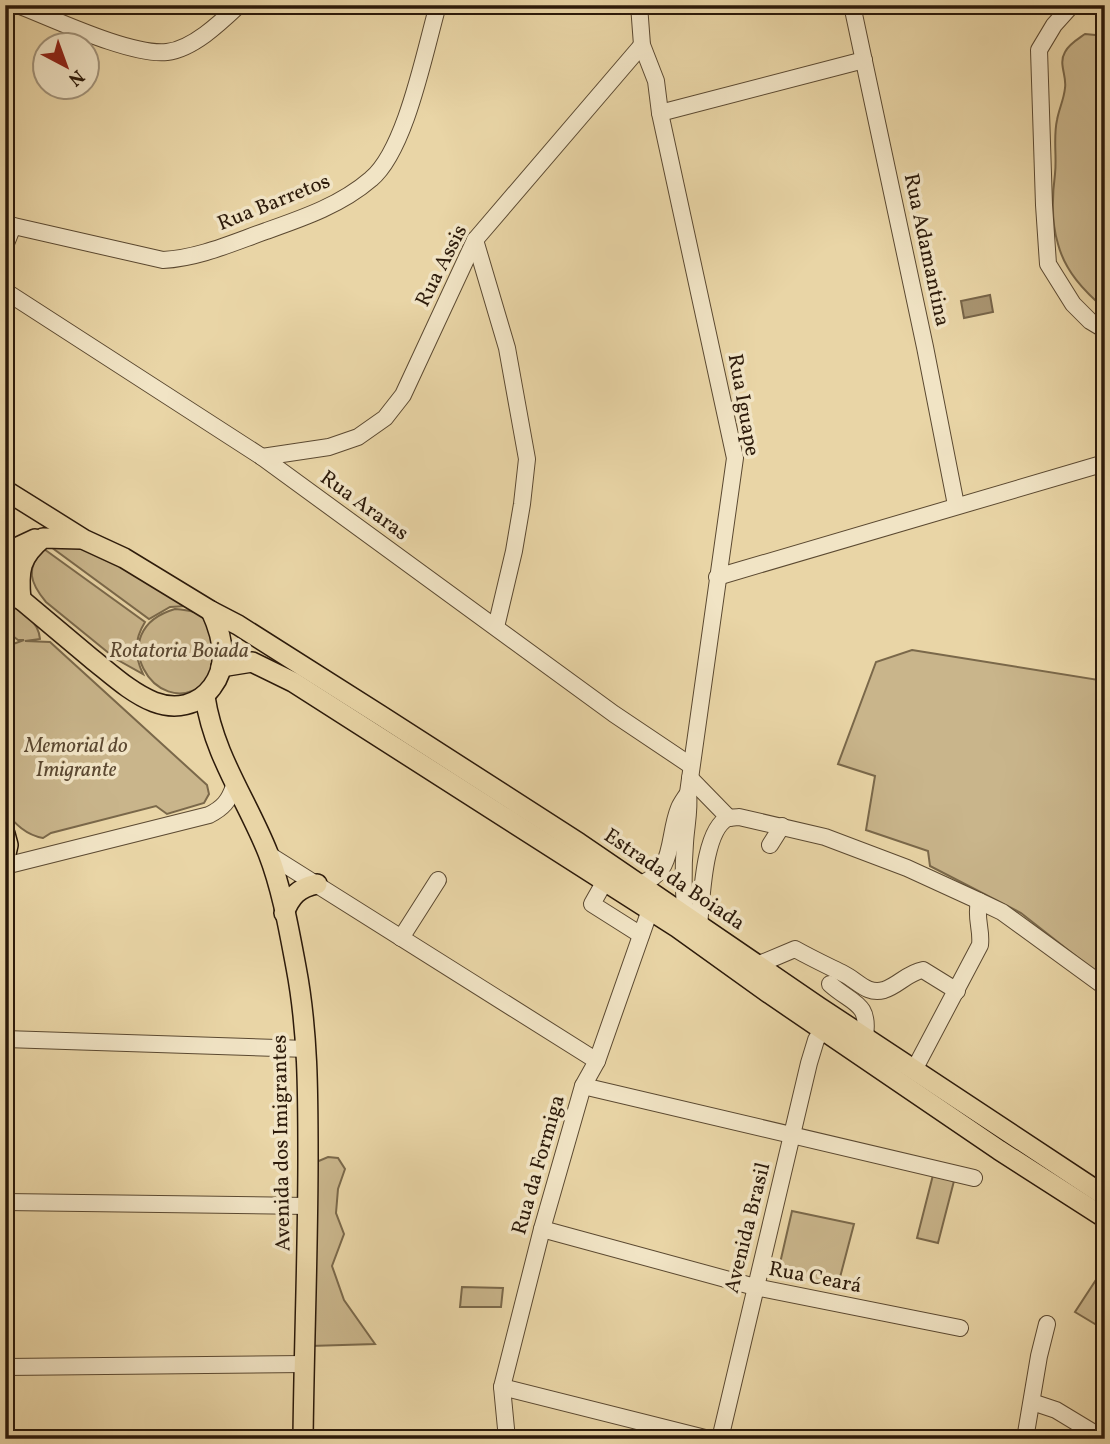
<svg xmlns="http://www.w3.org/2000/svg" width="1110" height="1444" viewBox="0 0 1110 1444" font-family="Vollkorn,serif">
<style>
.green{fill:#c9b58b;stroke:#7a684a;stroke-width:2}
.water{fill:#a99571;stroke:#776448;stroke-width:2}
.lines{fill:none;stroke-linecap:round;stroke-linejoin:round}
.minor-casing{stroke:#5b4931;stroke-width:18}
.major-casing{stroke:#2c1a0a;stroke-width:22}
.minor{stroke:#f1e4c5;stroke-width:16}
.major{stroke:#e9d5a6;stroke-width:19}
.labels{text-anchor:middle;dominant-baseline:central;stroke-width:7;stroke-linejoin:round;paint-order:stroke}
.street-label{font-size:21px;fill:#2c1a0a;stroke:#f1e4c5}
.park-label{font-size:21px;font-style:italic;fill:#5b4831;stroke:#f1e4c5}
</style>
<rect width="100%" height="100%" fill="#e9d5a6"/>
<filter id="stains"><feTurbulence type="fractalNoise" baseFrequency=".00286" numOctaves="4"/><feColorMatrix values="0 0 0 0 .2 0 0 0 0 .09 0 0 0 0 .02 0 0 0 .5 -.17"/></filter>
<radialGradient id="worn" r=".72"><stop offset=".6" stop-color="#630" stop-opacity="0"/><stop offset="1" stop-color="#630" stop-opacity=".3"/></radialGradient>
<g class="green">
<path d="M1085,34L1105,36V309C1084,291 1065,271 1058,244C1051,221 1052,197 1055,174C1057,156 1053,138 1057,120C1059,109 1064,99 1065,88C1067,75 1058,64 1065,52C1069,44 1078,39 1085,34Z"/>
<path d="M58,542L98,552L187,606L170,607L149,619L51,547Z"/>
<path d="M44,549L145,622C134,640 134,655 143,674L116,659L46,602C30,583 25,568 44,549Z"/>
<path d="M5,600C20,607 39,622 40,639L25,641L50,642L207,785L209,794L204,803L167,814L156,806L51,833L43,838C26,835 15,824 5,811V800L10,793L11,684L5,678V647L24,640H18L5,630Z"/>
<path d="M175,609C215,611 212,629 219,662C214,669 209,680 202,685C157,721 100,631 175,609Z"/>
<path d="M912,650L1105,681V979L1021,913L930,866L928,851L866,830L875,776L838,764L876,662Z"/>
<path d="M328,1157L338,1158L345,1169L338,1189L336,1213L344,1234L332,1266L344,1300L375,1344L310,1346L314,1163Z"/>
<path d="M933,1175L954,1181L938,1243L917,1238Z"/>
<path d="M792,1211L854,1224L838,1285L778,1272Z"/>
<path d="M1105,1266V1330L1075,1312Z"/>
<path d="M462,1287L503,1288L501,1307H460Z"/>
</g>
<path class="water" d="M990,295L993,312L964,318L961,301Z"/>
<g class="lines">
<defs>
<g id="minor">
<path d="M18,5C54,19 131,56 167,52C193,49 221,22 239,5"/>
<path d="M639,5L642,45L656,81L660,113L735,458L688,793C685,798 681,803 679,808C667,837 676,873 639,884"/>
<path d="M852,5L925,347L956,505"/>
<path d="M1072,5L1054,25L1039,50L1044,205L1048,264L1073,304L1090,321L1105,330"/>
<path d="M660,113L864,60"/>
<path d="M5,224L163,260C199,258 232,243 266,231C303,218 341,205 371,179C406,150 425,50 438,5"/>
<path d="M475,240L507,348L527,459L522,504L514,551L496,627"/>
<path d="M5,246L13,226"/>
<path d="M5,291L262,457L614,714L690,765"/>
<path d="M262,457L329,447L358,437L385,418L403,395L475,240L642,45"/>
<path d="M717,577L1105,463"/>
<path d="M690,778L729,818"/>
<path d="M770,845L782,826"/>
<path d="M268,854L597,1061"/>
<path d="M5,866L209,815C223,808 229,801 234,786"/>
<path d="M605,881L592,904L641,935"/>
<path d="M686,916C683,892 683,868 685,843C686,826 690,810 688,793"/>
<path d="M699,925C702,900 703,830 728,818C729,818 738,817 739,817L825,837L907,868L979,901L1002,912L1105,987"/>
<path d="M401,938L438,880"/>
<path d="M757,965L795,949C811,958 828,966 844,974C858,981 867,995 884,990C899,985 907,973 923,970L957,991"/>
<path d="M830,984C852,1004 870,1002 865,1036"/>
<path d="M5,1039L307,1049"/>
<path d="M914,1070L980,945C982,929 975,919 979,901"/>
<path d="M583,1086L974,1178"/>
<path d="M5,1202L308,1206"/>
<path d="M542,1229L755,1287L960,1328"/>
<path d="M5,1367L304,1364"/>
<path d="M502,1387L709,1439"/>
<path d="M1032,1402L1056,1410L1104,1439"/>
<path d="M507,1439L502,1387L542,1229L583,1086L597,1061L650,910"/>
<path d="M720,1439L809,1063L816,1040L827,1022"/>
<path d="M1025,1439L1039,1356L1047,1324"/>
</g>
<g id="major">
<path d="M5,490L85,540L124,558L211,611L238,625L380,715L579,843L819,1007L1105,1196"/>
<path d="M5,561L20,546L35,539"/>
<path d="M5,586C34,610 63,635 92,659C111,674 131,693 154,702C175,710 198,706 212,687C230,664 222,635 211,611"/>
<path d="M21,600C18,570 20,557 43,538L81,539"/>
<path d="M221,667L252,662L293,682L678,928L770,994L999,1150L1105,1218"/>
<path d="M205,697C214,756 247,800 268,853C282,889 289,930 296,967C308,1030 308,1093 308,1157C308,1251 304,1345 303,1439"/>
<path d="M5,834L8,845L5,858"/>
<path d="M284,913C291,896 298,888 317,884"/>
</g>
</defs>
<use href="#minor" class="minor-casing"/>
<use href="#major" class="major-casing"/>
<use href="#minor" class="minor"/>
<use href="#major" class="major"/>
</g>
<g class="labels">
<g class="street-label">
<text transform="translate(274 203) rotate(-22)">Rua Barretos</text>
<text transform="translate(926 250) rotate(78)">Rua Adamantina</text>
<text transform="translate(442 266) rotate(-63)">Rua Assis</text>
<text transform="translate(743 405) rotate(80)">Rua Iguape</text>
<text transform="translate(364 506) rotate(36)">Rua Araras</text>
<text transform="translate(674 880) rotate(34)">Estrada da Boiada</text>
<text transform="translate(282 1143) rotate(-91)">Avenida dos Imigrantes</text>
<text transform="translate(539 1165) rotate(-74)">Rua da Formiga</text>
<text transform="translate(748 1228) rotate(-76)">Avenida Brasil</text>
<text transform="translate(815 1278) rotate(11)">Rua Ceará</text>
</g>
<g class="park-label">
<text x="179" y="651">Rotatoria Boiada</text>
<text x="76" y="746">Memorial do<tspan x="76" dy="24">Imigrante</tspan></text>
</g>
</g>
<rect width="1110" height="1444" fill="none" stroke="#e9d5a6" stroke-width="28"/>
<rect x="7" y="7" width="1096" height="1430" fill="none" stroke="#2c1a0a" stroke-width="3.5"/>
<rect x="14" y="14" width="1082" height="1416" fill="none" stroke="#2c1a0a" stroke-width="2"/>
<g transform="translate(66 66) rotate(139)"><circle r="33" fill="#f1e4c5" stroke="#a2937a" stroke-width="2"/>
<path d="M0-5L12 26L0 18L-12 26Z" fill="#8f2418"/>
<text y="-10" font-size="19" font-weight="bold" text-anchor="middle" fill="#2c1a0a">N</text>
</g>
<rect width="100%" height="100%" filter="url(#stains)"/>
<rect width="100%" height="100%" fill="url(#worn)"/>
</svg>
